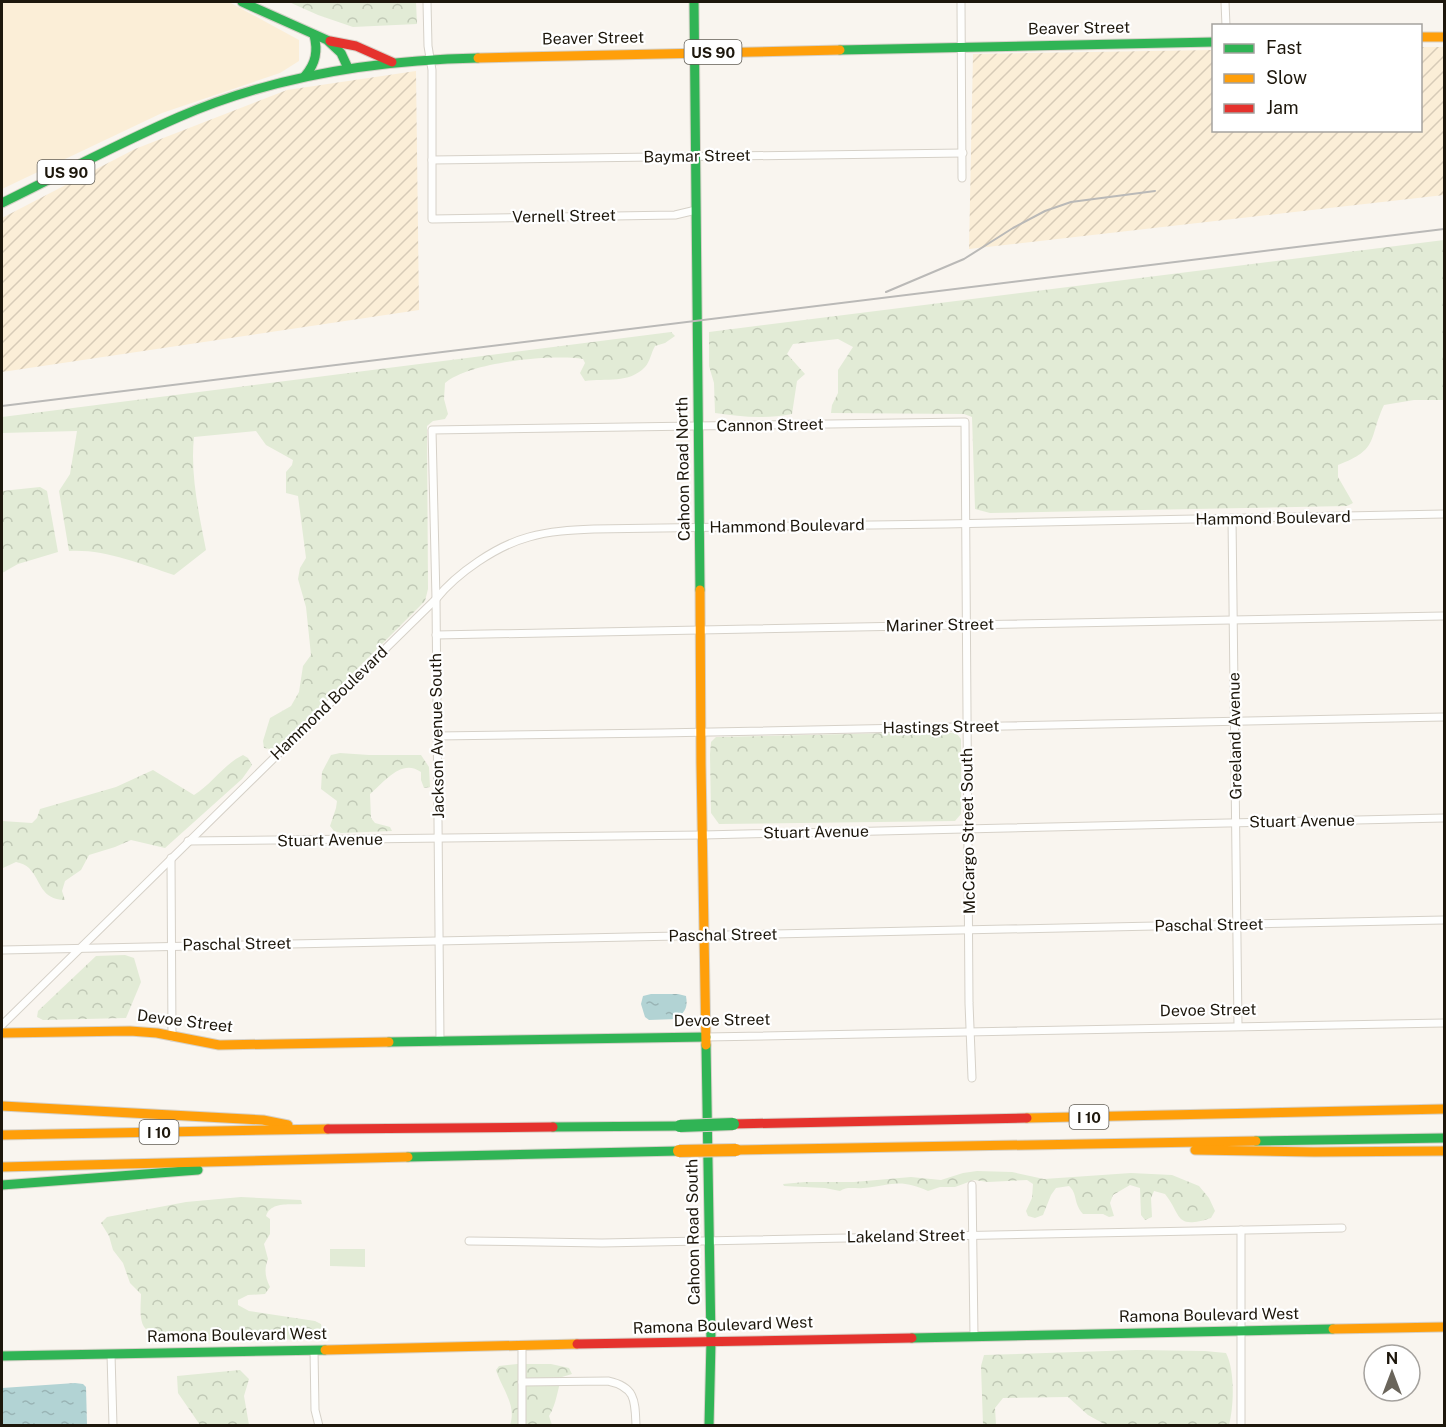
<svg xmlns="http://www.w3.org/2000/svg" width="1446" height="1427" viewBox="0 0 1446 1427" font-family="'Public Sans',sans-serif">
<style>
.built{fill:#fbeed7}
.industrial{fill:url(#industrial-furrows)}
.forest{fill:url(#forest-crowns)}
.pitch{fill:#e2ebd6}
.water{fill:url(#water-ripples)}
.lines{fill:none;stroke-linecap:round;stroke-linejoin:round}
.street-casing{stroke:#d6d1c8;stroke-width:9}
.fast-casing{stroke:#d6d1c8;stroke-width:11}
.slow-casing{stroke:#d6d1c8;stroke-width:11}
.jam-casing{stroke:#d6d1c8;stroke-width:11}
.street{stroke:#fefefd;stroke-width:7}
.fast{stroke:#30b455;stroke-width:9}
.slow{stroke:#ff9f0a;stroke-width:9}
.jam{stroke:#e5322d;stroke-width:9}
.rail{stroke:#bab9b7;stroke-width:2}
.fast-bridge-casing{stroke:#d6d1c8;stroke-width:14;stroke-linecap:butt}
.slow-bridge-casing{stroke:#d6d1c8;stroke-width:14;stroke-linecap:butt}
.fast-bridge{stroke:#30b455;stroke-width:12}
.slow-bridge{stroke:#ff9f0a;stroke-width:12}
.labels{text-anchor:middle;dominant-baseline:central;stroke-width:4.5;stroke-linejoin:round;paint-order:stroke}
.shield{fill:#fff;stroke:#615d55;stroke-width:1.5}
.shield-label{font-size:15px;font-weight:bold;fill:#1d170c}
.street-label{font-size:16px;fill:#1d170c;stroke:#fff}
</style>
<defs>
<pattern id="industrial-furrows" width="10" height="10" patternUnits="userSpaceOnUse" patternTransform="scale(1.5)"><rect width="10" height="10" fill="#fbeed7"/><path d="M-1 1l2-2M0 10L10 0M9 11l2-2" fill="none" stroke="#d7cbb7"/></pattern>
<pattern id="forest-crowns" width="20" height="18" patternUnits="userSpaceOnUse" patternTransform="scale(1.5)"><rect width="20" height="18" fill="#e2ebd6"/><path d="M2 6a3 3 0 1 1 6 0M12 15a3 3 0 1 1 6 0" fill="none" stroke="#c1c9b6"/></pattern>
<pattern id="water-ripples" width="26" height="14" patternUnits="userSpaceOnUse" patternTransform="scale(1.5)"><rect width="26" height="14" fill="#b2d3d4"/><path d="M2 4q2-2 4 0t4 0M15 11q2-2 4 0t4 0" fill="none" stroke="#99b4b5"/></pattern>
</defs>
<rect width="100%" height="100%" fill="#f9f5ef"/>
<path class="built" d="M2,2H229L299,40V61L280,73L162,113L2,189Z"/>
<g class="industrial">
<path d="M1421,47H1444V195L969,249L973,54L1213,50L1214,130H1420Z"/>
<path d="M416,71L419,310L2,372V218L135,149L287,90Z"/>
</g>
<g class="forest">
<path d="M289,2H416L417,24L353,27L318,15Z"/>
<path d="M1444,240V400H1414L1384,405C1368,439 1380,449 1338,465V477L1353,503L1347,506L990,513L975,509L972,417L964,414L831,413L832,405L838,393V370L853,347L838,339L793,344L787,354L805,374L797,381L792,414C766,419 741,417 715,413L714,383L709,366V332Z"/>
<path d="M671,332L675,336L665,343L655,346C651,353 650,362 645,367C629,384 606,378 585,381L580,373L585,363L583,359C552,354 469,362 445,383L444,399L448,414L445,419L433,421L427,426L428,589L425,601L281,745L270,749L264,748L263,741L270,718L291,706L299,692L303,666L311,655L306,607L298,579L300,568L306,558L298,496L286,493V472L292,465L293,460L266,445L256,431L194,437C190,474 199,514 206,550L174,575C140,564 105,549 69,551L59,491L70,474L77,431L2,433V417Z"/>
<path d="M40,487L47,491L58,552L18,564L2,573V491Z"/>
<path d="M933,732L956,733L961,739V814L955,821L719,824L711,813L710,754L711,742L716,737Z"/>
<path d="M340,753L369,755H421L429,767L430,787L424,788L421,780V772C402,758 385,781 370,794L371,818L375,823L390,827L392,831L341,833L334,831L330,826L336,808L337,801L321,789L322,772L331,755Z"/>
<path d="M243,755L248,758L252,765L242,779L165,848L131,840L115,847L89,855L81,870L65,881L62,891L65,900C40,899 42,882 29,868C26,865 21,863 16,862L3,868L2,872V821L32,823L37,818L40,809L116,787L153,770L194,795C212,784 224,764 243,755Z"/>
<path d="M125,955L134,958L141,982L126,1018L43,1020L37,1017L38,1011L96,956Z"/>
<path d="M977,1171L1012,1172L1044,1179L1131,1173L1172,1175L1199,1186L1209,1198L1215,1211L1211,1218C1174,1230 1182,1215 1165,1194L1154,1191L1151,1198L1152,1217L1145,1220L1141,1215L1140,1188L1130,1185L1113,1195L1110,1203L1114,1216L1109,1217L1103,1214H1083C1073,1203 1078,1194 1069,1186L1056,1188L1051,1195L1043,1215L1035,1218L1028,1216L1026,1211L1032,1198L1033,1184L1027,1180L988,1182L974,1180L955,1187H940L928,1191C900,1178 892,1185 863,1188C855,1189 847,1186 840,1191L825,1188L784,1186L783,1184L805,1182H854L911,1177L941,1180L963,1173Z"/>
<path d="M241,1197L301,1200L302,1204C290,1205 271,1201 266,1216L270,1219V1234L264,1244L268,1259C264,1269 265,1277 270,1287L265,1294L248,1295L238,1300V1305L249,1311L315,1321L321,1324L322,1329L320,1336C300,1343 277,1338 256,1338C230,1338 167,1347 147,1330C138,1323 141,1305 141,1294L130,1283L123,1263L113,1250L109,1236L101,1223L107,1217L186,1202Z"/>
<path d="M1136,1350L1205,1351L1226,1353C1235,1370 1234,1406 1229,1425H1106L1088,1415L1068,1397L1003,1398L995,1408L996,1425H983L981,1366L984,1355Z"/>
<path d="M517,1364H551L569,1368L572,1374L562,1377C557,1390 557,1403 549,1416L552,1425H510C517,1405 502,1389 496,1370L499,1366Z"/>
<path d="M240,1370L249,1379L244,1396L249,1425H200L178,1393L177,1376Z"/>
</g>
<path class="pitch" d="M330,1249H365V1267L330,1266Z"/>
<g class="water">
<path d="M651,994H678L686,996C688,1008 685,1011 677,1019L649,1020L645,1017L641,1004L643,996Z"/>
<path d="M75,1383L83,1384L86,1387L87,1425H2V1388Z"/>
</g>
<g class="lines">
<defs>
<g id="street">
<path d="M427,2L428,46L432,70V219L675,215L696,210"/>
<path d="M961,2L962,178"/>
<path d="M1225,2L1226,26"/>
<path d="M432,160L963,153"/>
<path d="M1232,518L1238,1026"/>
<path d="M436,635L1444,616"/>
<path d="M437,736L660,733L1444,717"/>
<path d="M188,841L703,835L1444,818"/>
<path d="M171,858L172,1037"/>
<path d="M2,950L1444,920"/>
<path d="M2,1025L436,599C457,573 496,546 529,537C550,531 572,530 594,529L945,524L1444,514"/>
<path d="M706,1037L1444,1023"/>
<path d="M440,1042L436,599L432,430L965,422L969,1003L972,1078"/>
<path d="M972,1185L974,1336"/>
<path d="M1241,1230V1426"/>
<path d="M469,1241L602,1243L1342,1228"/>
<path d="M522,1345V1426"/>
<path d="M314,1350L315,1410L319,1426"/>
<path d="M111,1354L113,1426"/>
<path d="M522,1382L608,1381C636,1387 635,1401 636,1426"/>
</g>
<g id="fast">
<path d="M242,2L327,40L341,53L348,68"/>
<path d="M694,2L700,590"/>
<path d="M840,50L1214,42"/>
<path d="M305,76C316,63 318,51 314,35"/>
<path d="M2,203C61,174 119,143 179,117C273,76 377,60 478,58"/>
<path d="M389,1042L706,1037"/>
<path d="M706,1045L711,1341L709,1426"/>
<path d="M553,1127L680,1126"/>
<path d="M1256,1141L1444,1138"/>
<path d="M408,1157L679,1151"/>
<path d="M2,1185L198,1170"/>
<path d="M912,1338L1333,1329"/>
<path d="M2,1356L325,1350"/>
</g>
<g id="slow">
<path d="M1420,37H1444"/>
<path d="M478,58L840,50"/>
<path d="M700,590L701,764L706,1045"/>
<path d="M2,1033L130,1031L157,1033L219,1045L389,1042"/>
<path d="M2,1106L263,1120L288,1125"/>
<path d="M1027,1118L1444,1109"/>
<path d="M2,1135L328,1129"/>
<path d="M736,1150L1256,1141"/>
<path d="M1195,1150L1314,1152L1444,1151"/>
<path d="M2,1167L408,1157"/>
<path d="M1333,1329L1444,1327"/>
<path d="M325,1350L577,1344"/>
</g>
<g id="jam">
<path d="M330,41L356,46L392,62"/>
<path d="M733,1124L1027,1118"/>
<path d="M328,1129L553,1127"/>
<path d="M577,1344L912,1338"/>
</g>
</defs>
<use href="#street" class="street-casing"/>
<use href="#fast" class="fast-casing"/>
<use href="#slow" class="slow-casing"/>
<use href="#jam" class="jam-casing"/>
<use href="#street" class="street"/>
<use href="#fast" class="fast"/>
<use href="#slow" class="slow"/>
<use href="#jam" class="jam"/>
<g class="rail">
<path d="M886,292L964,259L1013,228L1045,211L1071,202L1155,191"/>
<path d="M2,406L1444,229"/>
</g>
<defs>
<path id="fast-bridge" d="M680,1126L733,1124"/>
<path id="slow-bridge" d="M679,1151L736,1150"/>
</defs>
<use href="#fast-bridge" class="fast-bridge-casing"/>
<use href="#slow-bridge" class="slow-bridge-casing"/>
<use href="#fast-bridge" class="fast-bridge"/>
<use href="#slow-bridge" class="slow-bridge"/>
</g>
<g class="labels">
<g class="shield">
<rect x="684.5" y="40" width="57" height="24" rx="4.5"/>
<rect x="37.5" y="160" width="57" height="24" rx="4.5"/>
<rect x="1069.5" y="1105" width="39" height="24" rx="4.5"/>
<rect x="139.5" y="1120" width="39" height="24" rx="4.5"/>
</g>
<g class="shield-label">
<text x="713" y="52">US 90</text>
<text x="66" y="172">US 90</text>
<text x="1089" y="1117">I 10</text>
<text x="159" y="1132">I 10</text>
</g>
<g class="street-label">
<text transform="translate(1079 28) rotate(-1)">Beaver Street</text>
<text transform="translate(593 38) rotate(-1)">Beaver Street</text>
<text transform="translate(697 156) rotate(-1)">Baymar Street</text>
<text transform="translate(564 216) rotate(-1)">Vernell Street</text>
<text transform="translate(770 425) rotate(-1)">Cannon Street</text>
<text transform="translate(683 469) rotate(-91)">Cahoon Road North</text>
<text transform="translate(1273 518) rotate(-1)">Hammond Boulevard</text>
<text transform="translate(787 526) rotate(-1)">Hammond Boulevard</text>
<text transform="translate(940 625) rotate(-1)">Mariner Street</text>
<text transform="translate(329 703) rotate(-44)">Hammond Boulevard</text>
<text transform="translate(941 727) rotate(-1)">Hastings Street</text>
<text transform="translate(437 736) rotate(-91)">Jackson Avenue South</text>
<text transform="translate(1235 736) rotate(-91)">Greeland Avenue</text>
<text transform="translate(1302 821) rotate(-1)">Stuart Avenue</text>
<text transform="translate(968 831) rotate(-91)">McCargo Street South</text>
<text transform="translate(816 832) rotate(-1)">Stuart Avenue</text>
<text transform="translate(330 840) rotate(-1)">Stuart Avenue</text>
<text transform="translate(1209 925) rotate(-1)">Paschal Street</text>
<text transform="translate(723 935) rotate(-1)">Paschal Street</text>
<text transform="translate(237 944) rotate(-1)">Paschal Street</text>
<text transform="translate(1208 1010) rotate(-1)">Devoe Street</text>
<text transform="translate(722 1020) rotate(-1)">Devoe Street</text>
<text transform="translate(185 1021) rotate(7)">Devoe Street</text>
<text transform="translate(693 1232) rotate(-91)">Cahoon Road South</text>
<text transform="translate(906 1236) rotate(-1)">Lakeland Street</text>
<text transform="translate(1209 1315) rotate(-1)">Ramona Boulevard West</text>
<text transform="translate(723 1325) rotate(-2)">Ramona Boulevard West</text>
<text transform="translate(237 1335) rotate(-1)">Ramona Boulevard West</text>
</g>
</g>
<rect width="1446" height="1427" fill="none" stroke="#1d170c" stroke-width="6"/>
<rect x="1212" y="24" width="210" height="108" fill="#ffffff" stroke="#a5a29e" stroke-width="1.5"/>
<rect x="1224" y="44" width="30" height="9" fill="#30b455" stroke="#a5a29e" stroke-width="1.5"/>
<text x="1266" y="54" font-size="18" fill="#1d170c">Fast</text>
<rect x="1224" y="74" width="30" height="9" fill="#ff9f0a" stroke="#a5a29e" stroke-width="1.5"/>
<text x="1266" y="84" font-size="18" fill="#1d170c">Slow</text>
<rect x="1224" y="104" width="30" height="9" fill="#e5322d" stroke="#a5a29e" stroke-width="1.5"/>
<text x="1266" y="114" font-size="18" fill="#1d170c">Jam</text>
<g transform="translate(1392 1373)"><circle r="28" fill="#ffffff" stroke="#a5a29e" stroke-width="1.5"/>
<path d="M0-4.5L10 22L0 15L-10 22Z" fill="#6a655b"/>
<text y="-9" font-size="16" font-weight="bold" text-anchor="middle" fill="#1d170c">N</text>
</g>
</svg>
